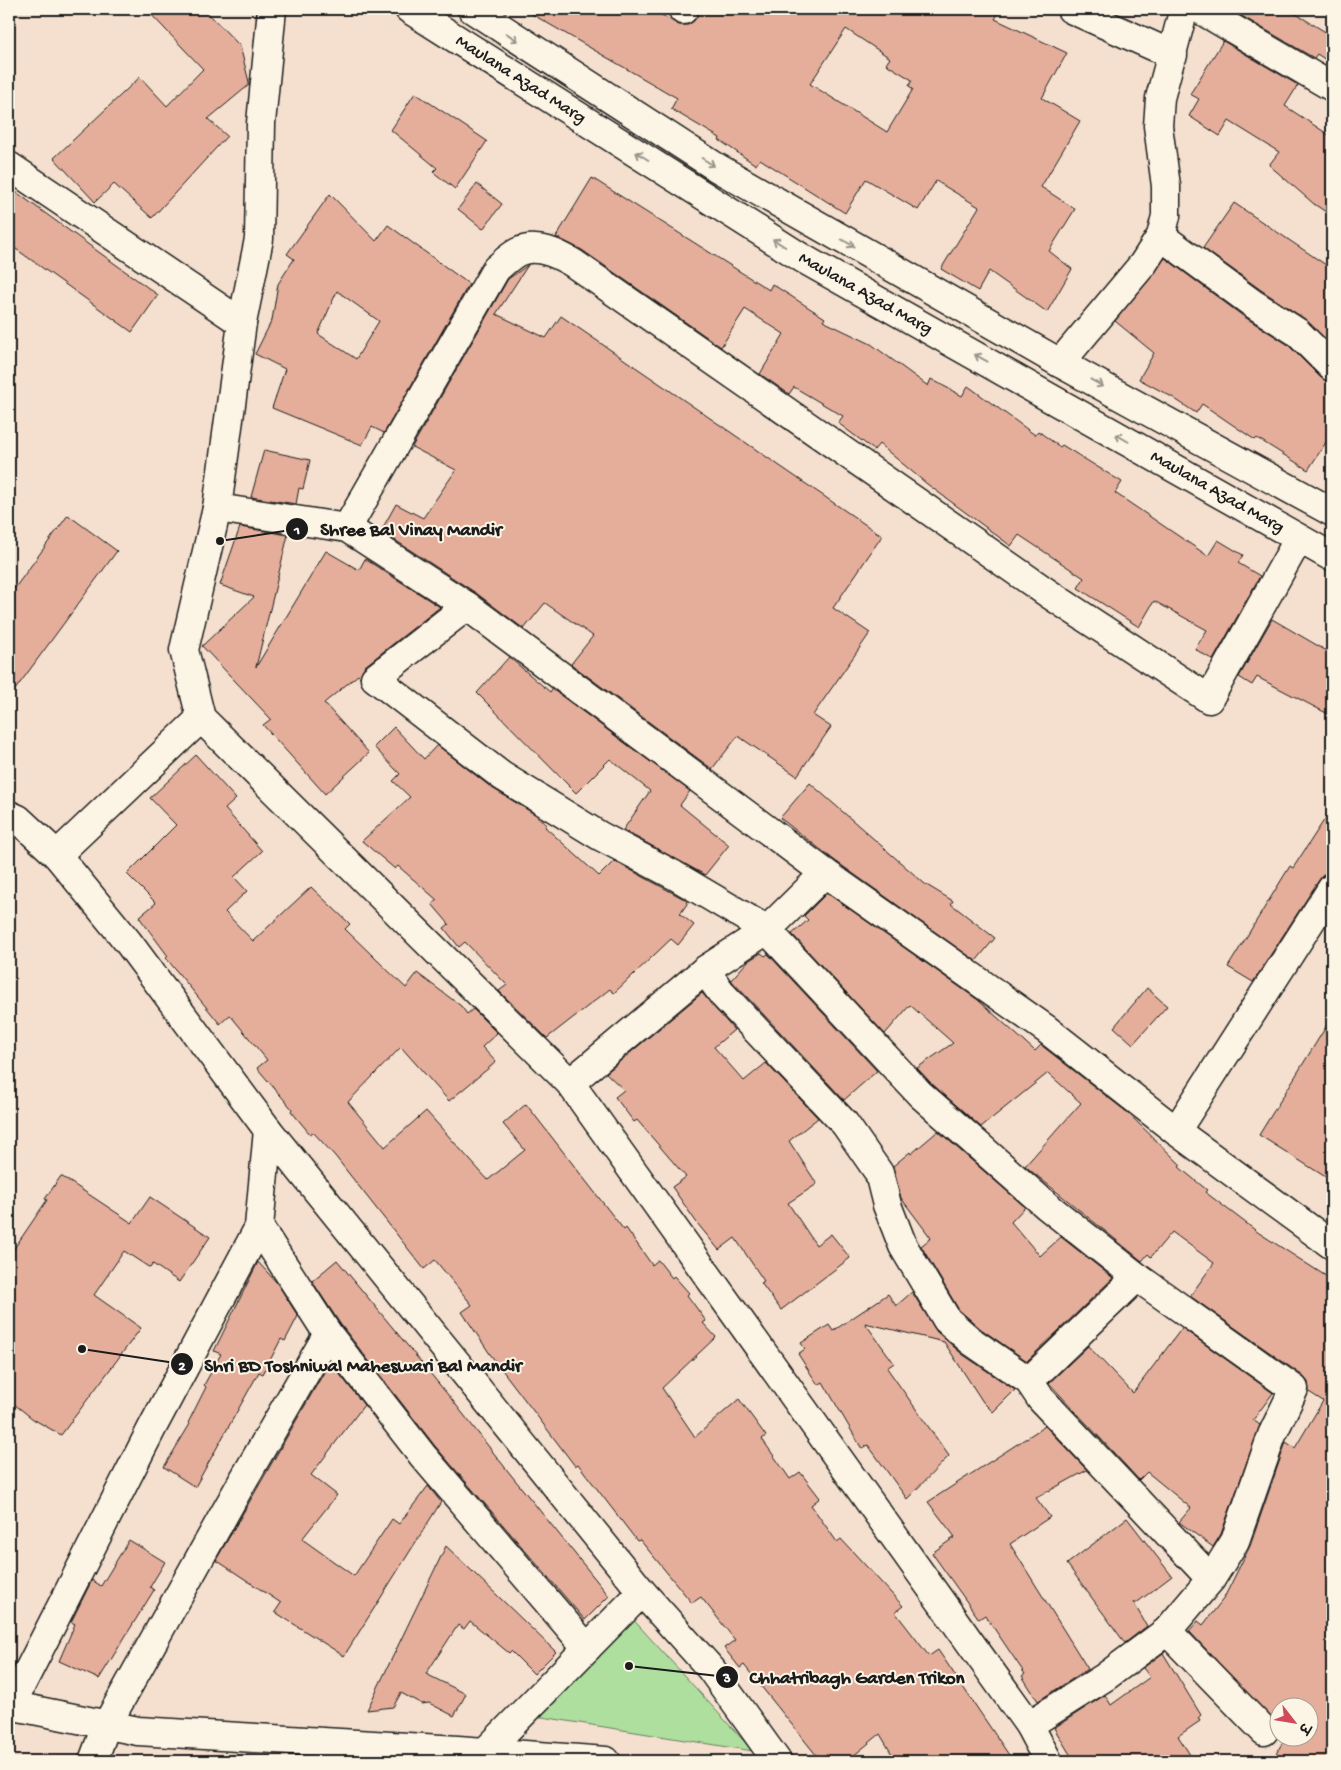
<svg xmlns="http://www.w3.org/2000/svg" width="1341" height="1770" viewBox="0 0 1341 1770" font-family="'Gochi Hand','Playpen Sans Deva',sans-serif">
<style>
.green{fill:#aedf9f;stroke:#657e5e}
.building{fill:#e5ae9b;stroke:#1c1c1c;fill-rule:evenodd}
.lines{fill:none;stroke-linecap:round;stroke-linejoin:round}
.minor-casing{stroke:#1c1c1c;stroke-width:31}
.tertiary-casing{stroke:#1c1c1c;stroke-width:31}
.secondary-casing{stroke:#1c1c1c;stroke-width:31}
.minor{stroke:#fcf5e5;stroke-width:28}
.tertiary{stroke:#fcf5e5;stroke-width:28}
.secondary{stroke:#fcf5e5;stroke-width:28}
.oneway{stroke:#97938b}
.labels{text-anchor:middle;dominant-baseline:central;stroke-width:4;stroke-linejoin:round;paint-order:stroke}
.street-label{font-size:18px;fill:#1c1c1c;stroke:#fcf5e5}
.leader{fill:none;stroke:#1c1c1c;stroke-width:2}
.callout-dot{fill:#1c1c1c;stroke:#fcf5e5;stroke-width:2}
.mark-label{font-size:15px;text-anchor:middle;font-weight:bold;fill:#fff}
.callout-label{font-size:19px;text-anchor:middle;font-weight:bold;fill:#1c1c1c;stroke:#fcf5e5;stroke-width:4;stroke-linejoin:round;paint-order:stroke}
</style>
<rect width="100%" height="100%" fill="#f5e0cf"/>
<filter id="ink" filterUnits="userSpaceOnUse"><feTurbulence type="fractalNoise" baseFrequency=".02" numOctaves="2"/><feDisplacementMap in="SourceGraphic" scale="10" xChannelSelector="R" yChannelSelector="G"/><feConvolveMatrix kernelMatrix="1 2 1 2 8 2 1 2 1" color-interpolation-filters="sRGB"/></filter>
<g filter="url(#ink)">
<path class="green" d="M629,1615L753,1751L536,1716Z"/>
<g class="building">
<path d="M146,9H204L240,46L249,82V85L208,119L227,136L152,218L114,184L95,202L54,158L140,77L167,106L203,69Z"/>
<path d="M523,9H651L679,25H688L694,21L699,9H1001L995,19L1067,53L1042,98L1080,121L1041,187L1075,209L1049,251L1072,269L1047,312L989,271L978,291L941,269L979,207L936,181L918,210L866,179L845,213L760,159L756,165L719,140L720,138L671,109L677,98ZM846,29L890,58L886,64L912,80L909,86L913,89L887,132L810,84Z"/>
<path d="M1244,9H1288L1332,36V64L1317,54L1314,58L1240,15Z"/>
<path d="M1223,41L1298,85L1285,106L1332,137V216L1314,204L1269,165L1279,152L1229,121L1220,136L1189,116L1199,99L1190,94Z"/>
<path d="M415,93L487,141L455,189L433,172L437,168L391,130Z"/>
<path d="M592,178L769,290L772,284L825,318L823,321L871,344L928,386L931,379L962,396L968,386L1035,435L1038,431L1060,447L1062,445L1122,482L1115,493L1208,556L1218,540L1243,555L1238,563L1260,576L1213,660L1195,649L1207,630L1154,601L1139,627L1078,588L1084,578L1019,535L1011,546L927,484L879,444L874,450L838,423L843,416L794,387L789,394L760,374L784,334L745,309L721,347L582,250L556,237Z"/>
<path d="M477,184L502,204L483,229L458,209Z"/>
<path d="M9,187L158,295L132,332L9,244Z"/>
<path d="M330,194L376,241L388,225L469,284L384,433L372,427L362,445L272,408L285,369L255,354L272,320L278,284L294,259L287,254ZM337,291L379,321L356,359L318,334Z"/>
<path d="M1234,203L1332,269V345L1305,319L1261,290L1203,248Z"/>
<path d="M1165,258L1243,316L1287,344L1321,378L1332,382V433L1308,470L1257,438L1255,440L1202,404L1196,413L1172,397L1139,379L1154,353L1115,321Z"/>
<path d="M528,265L496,314L546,338L561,316L882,536L833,608L870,633L813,715L831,727L797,776L738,736L712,769L571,664L593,636L545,603L524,629L476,593L381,531L396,504L423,518L456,470L412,447L508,279Z"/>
<path d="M264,450L310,460L303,489L299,488L296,504L251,497Z"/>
<path d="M68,515L117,551L9,698V596Z"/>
<path d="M240,527L288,535L256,667L326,551L359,570L365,559L440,607L365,666L360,677L358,675L324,703L369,753L325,794L263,725L271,719L202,646L254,597L220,585Z"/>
<path d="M1272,619L1332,654V716L1257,677L1252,685L1239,677Z"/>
<path d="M509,657L550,692L552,689L690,791L680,805L729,845L705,875L623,830L650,791L610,759L576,793L477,693Z"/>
<path d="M394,727L424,759L437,745L492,788L536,815L547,825L545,827L599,876L614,861L686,900L687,904L680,914L694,925L678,945L671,939L614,993L610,989L547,1038L499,991L507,985L465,942L459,947L444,928L449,924L432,904L437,900L398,866L395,869L362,841L410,797L393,781L400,774L374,747Z"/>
<path d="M196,755L236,799L225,809L262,851L234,877L247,891L225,912L253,941L311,887L350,924L345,929L406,988L417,973L461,1006L467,1014L473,1009L497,1033L482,1047L496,1062L449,1101L401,1047L348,1102L385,1147L426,1111L488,1180L525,1150L503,1124L526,1104L624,1230L626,1228L652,1265L658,1260L672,1278L674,1276L689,1293L687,1295L706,1321L703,1323L716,1337L662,1388L695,1437L739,1399L766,1436L762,1439L790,1479L800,1472L820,1498L811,1505L837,1542L841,1539L903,1606L895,1612L929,1656L938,1650L1013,1761H896L880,1734L847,1761H821L744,1665L740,1668L724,1648L735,1640L701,1597L692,1603L640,1540L637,1541L578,1464L575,1466L490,1354L462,1312L472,1305L435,1260L424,1269L335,1156L313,1132L310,1134L291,1111L292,1109L257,1068L267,1060L230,1015L220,1024L166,958L168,956L139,917L156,903L127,874L176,825L150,798Z"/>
<path d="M810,783L925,884L953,901L951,904L995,938L976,961L834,860L780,818Z"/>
<path d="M1332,808V864L1319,880L1253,982L1228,967L1290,866L1293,868Z"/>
<path d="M827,893L978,1000L1035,1051L1041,1045L1128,1113L1181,1165L1179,1167L1207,1190L1205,1192L1259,1233L1332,1280V1761H1272L1285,1738H1308V1708H1278V1726L1189,1631L1198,1621L1203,1625L1224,1598L1250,1546L1286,1442L1295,1448L1323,1401L1309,1392L1308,1382L1303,1376L1190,1296L1214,1263L1172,1232L1151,1257L1148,1254L1142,1261L1025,1166L1081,1103L1048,1073L981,1127L931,1083L917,1068L953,1043L910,1005L885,1034L792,934L808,920L804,916Z"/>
<path d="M761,953L765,956L768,954L877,1071L844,1100L731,980L748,961Z"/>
<path d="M1147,988L1167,1006L1133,1044L1114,1027Z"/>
<path d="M702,993L734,1030L714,1047L744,1081L766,1063L818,1118L789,1141L817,1184L788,1203L816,1245L831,1234L850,1258L781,1310L761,1283L764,1281L735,1238L719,1250L697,1223L672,1187L686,1177L637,1120L634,1122L615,1097L624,1090L606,1073Z"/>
<path d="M1332,1017V1181L1259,1135Z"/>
<path d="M938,1131L1025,1207L1011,1222L1040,1256L1061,1237L1113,1278L1027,1361L981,1329L959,1310L921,1246L931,1238L901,1198L893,1166L910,1152L911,1154Z"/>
<path d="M61,1176L132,1223L150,1197L210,1237L179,1282L153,1264L150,1268L124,1251L94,1295L141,1328L61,1435L33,1419L9,1400V1256L47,1200L45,1199Z"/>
<path d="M337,1260L453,1401L507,1470L609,1596L585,1620L435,1446L341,1325L312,1281Z"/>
<path d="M258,1262L277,1283L298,1316L285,1341L281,1339L263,1374L259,1372L195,1487L164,1467L190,1424L188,1423L206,1387L204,1385L221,1354L214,1351Z"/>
<path d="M912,1292L937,1332L962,1354L1015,1390L993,1412L983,1402L944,1342L865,1323L894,1363L887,1368L949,1456L907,1499L868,1445L862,1449L823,1382L818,1385L798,1354L805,1349L801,1343L829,1325L833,1331L888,1294L896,1306Z"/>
<path d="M1182,1328L1273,1393L1253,1420L1260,1425L1221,1534L1213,1547L1179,1522L1191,1508L1147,1472L1139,1480L1049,1383L1088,1346L1133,1393Z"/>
<path d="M330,1362L364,1405L311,1475L337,1495L302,1539L354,1576L392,1519L399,1524L428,1486L441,1502L344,1656L275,1612L281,1603L216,1560Z"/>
<path d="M1045,1426L1087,1470L1036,1498L1050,1517L1010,1544L1088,1669L1038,1701L1022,1676L1025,1674L985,1615L979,1619L932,1553L955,1537L928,1502Z"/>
<path d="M1127,1518L1172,1576L1135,1604L1133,1602L1147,1626L1125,1643L1067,1564Z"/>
<path d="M129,1540L165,1562L150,1587L154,1590L99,1679L59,1661L75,1624L71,1622L92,1580L101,1586Z"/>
<path d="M446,1546L556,1652L534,1674L511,1651L509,1653L470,1621L464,1629L458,1625L426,1674L466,1694L454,1716L429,1703L422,1704L401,1693L393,1707L367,1710Z"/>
<path d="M1163,1653L1201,1715L1198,1718L1200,1721L1178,1736L1194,1761H1074L1054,1728L1105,1695L1111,1705L1150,1677L1143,1668Z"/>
</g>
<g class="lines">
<defs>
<g id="minor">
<path d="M1071,9L1173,55"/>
<path d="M1199,9L1332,87"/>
<path d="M683,10L684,9"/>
<path d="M9,166L242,323"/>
<path d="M1161,236L1252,303L1297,332L1332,367"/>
<path d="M1060,363L1143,264L1161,236L1166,216V186L1158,126L1160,98L1182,16L1187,9"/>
<path d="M217,508L347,528L467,606L825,873L1046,1029L1176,1131L1332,1245"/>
<path d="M347,528L496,269C503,263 510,256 518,252C536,243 558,254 573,263L1049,594L1209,699L1298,540"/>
<path d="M467,606L375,678L502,776L600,836L674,875L767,930L920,1094L1047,1206L1137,1277L1294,1389L1272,1435L1235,1541L1211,1579L1167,1631L1105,1677L1029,1725"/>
<path d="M9,815L18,819L57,855L128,942L268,1130L642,1592L711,1669L777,1761"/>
<path d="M57,855L201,718"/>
<path d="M705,970L723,995L845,1124L879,1173L887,1205L903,1246L947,1320L971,1341L1029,1381L1041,1399L1211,1579"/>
<path d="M570,1083L705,970L767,930L825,873"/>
<path d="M1176,1131L1332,888"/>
<path d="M259,1227L328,1334L423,1456L587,1648L476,1761"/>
<path d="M1029,1381L1137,1277"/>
<path d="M1167,1631L1264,1731"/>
<path d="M587,1648L642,1592"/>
<path d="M11,1705L152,1428L259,1227L268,1130"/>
<path d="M93,1761L106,1726L241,1484L328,1334"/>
</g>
<g id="tertiary">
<path d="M272,9L261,123L259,239L242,323L217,508L184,650L201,718L570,1083L1029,1725L1048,1761"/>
<path d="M9,1705L138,1731L458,1750L606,1761"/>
</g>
<g id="secondary">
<path id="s1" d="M409,9L802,258L1332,557"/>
<path d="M472,9L716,167L1060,363L1332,512"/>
</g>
</defs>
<use href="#minor" class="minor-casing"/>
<use href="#tertiary" class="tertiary-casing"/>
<use href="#secondary" class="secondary-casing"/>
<use href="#minor" class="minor"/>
<use href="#tertiary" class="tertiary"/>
<use href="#secondary" class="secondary"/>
</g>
<defs><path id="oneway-shaft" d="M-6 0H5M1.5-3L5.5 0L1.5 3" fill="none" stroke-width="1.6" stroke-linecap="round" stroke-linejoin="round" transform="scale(1.25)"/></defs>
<g class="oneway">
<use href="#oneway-shaft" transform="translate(512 37) rotate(33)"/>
<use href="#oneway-shaft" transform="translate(642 156) rotate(-148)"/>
<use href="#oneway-shaft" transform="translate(708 162) rotate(32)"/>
<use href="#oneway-shaft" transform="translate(779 243) rotate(-148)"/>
<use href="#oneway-shaft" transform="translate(848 243) rotate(30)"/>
<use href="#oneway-shaft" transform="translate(981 358) rotate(-151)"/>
<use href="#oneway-shaft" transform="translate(1097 383) rotate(29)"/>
<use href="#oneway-shaft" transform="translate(1122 438) rotate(-150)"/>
</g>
</g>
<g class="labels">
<g class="street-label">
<text stroke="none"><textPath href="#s1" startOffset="132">Maulana Azad Marg</textPath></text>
<text stroke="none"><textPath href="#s1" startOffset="538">Maulana Azad Marg</textPath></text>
<text stroke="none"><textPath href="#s1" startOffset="942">Maulana Azad Marg</textPath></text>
</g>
</g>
<path class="leader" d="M220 541L297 529M82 1349L182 1364M629 1666L727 1677"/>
<g class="callout-dot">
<circle cx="220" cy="541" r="5"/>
<circle cx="82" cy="1349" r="5"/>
<circle cx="629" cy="1666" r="5"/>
<circle cx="297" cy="529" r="12"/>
<circle cx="182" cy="1364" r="12"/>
<circle cx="727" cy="1677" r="12"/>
</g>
<g class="mark-label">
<text x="297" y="534">1</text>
<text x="182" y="1370">2</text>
<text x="727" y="1682">3</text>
</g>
<g class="callout-label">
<text x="411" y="535">Shree Bal Vinay Mandir</text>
<text x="363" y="1371">Shri BD Toshniwal Maheswari Bal Mandir</text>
<text x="857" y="1683">Chhatribagh Garden Trikon</text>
</g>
<rect width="1341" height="1770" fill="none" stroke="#fcf5e5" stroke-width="30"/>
<rect x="15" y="15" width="1311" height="1740" fill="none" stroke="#1c1c1c" stroke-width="2" filter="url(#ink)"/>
<g transform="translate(1294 1722) rotate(121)"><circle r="24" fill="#fcf5e5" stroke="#a29e95"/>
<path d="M0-4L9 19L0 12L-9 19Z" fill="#d1495b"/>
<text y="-8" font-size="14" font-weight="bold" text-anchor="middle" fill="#1c1c1c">उ</text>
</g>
</svg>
